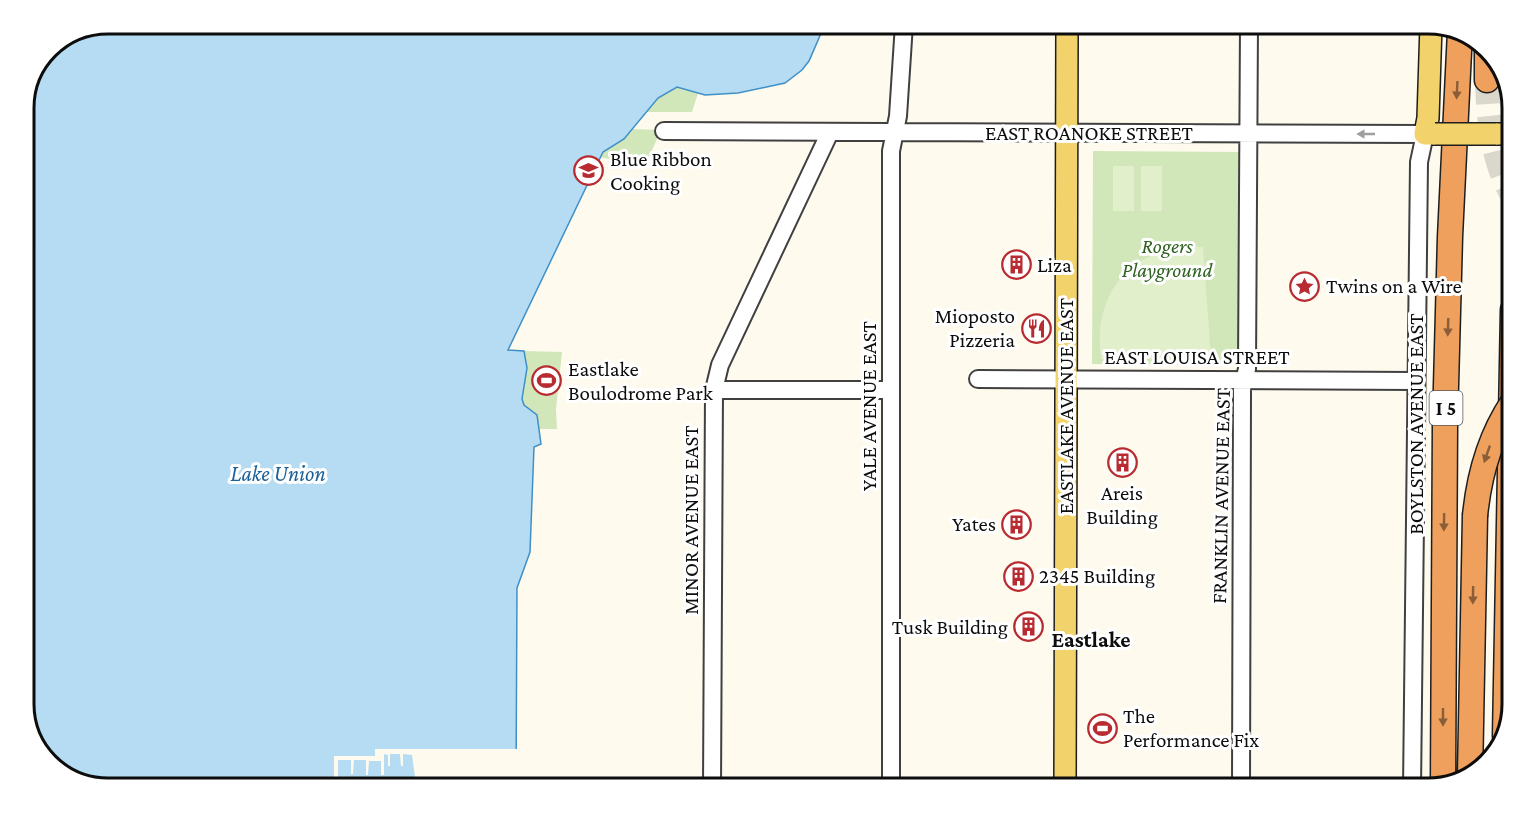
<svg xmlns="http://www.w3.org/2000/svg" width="1537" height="813" viewBox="0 0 1537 813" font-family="'Crimson Pro',serif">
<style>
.green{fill:#d1e7b9}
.pitch{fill:#e2efcb}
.water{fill:#b5dcf3;stroke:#3f90c7;stroke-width:1.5}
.pier{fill:#fefbee}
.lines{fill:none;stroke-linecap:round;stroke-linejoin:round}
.highway-tunnel{stroke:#dad7cc;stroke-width:24;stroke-dasharray:24 12;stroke-linecap:butt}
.minor-casing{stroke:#404040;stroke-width:20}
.major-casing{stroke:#1e1e1e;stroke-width:24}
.highway-casing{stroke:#1e1e1e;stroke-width:27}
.minor{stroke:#fff;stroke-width:16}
.major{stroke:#f2d26a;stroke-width:21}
.highway{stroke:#eea05c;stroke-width:24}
.major-bridge-casing{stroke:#1e1e1e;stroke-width:24;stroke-linecap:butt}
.highway-bridge-casing{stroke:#1e1e1e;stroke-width:27;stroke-linecap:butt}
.major-bridge{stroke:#f2d26a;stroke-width:21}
.highway-bridge{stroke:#eea05c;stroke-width:24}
.oneway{fill:#895e38}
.oneway2{fill:#9e9e9e}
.labels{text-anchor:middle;stroke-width:6;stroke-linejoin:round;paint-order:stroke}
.shield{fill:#fff;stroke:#565656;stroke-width:1.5}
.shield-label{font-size:20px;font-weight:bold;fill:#0d0d0d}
.street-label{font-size:21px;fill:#0d0d0d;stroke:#fff}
.poi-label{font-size:21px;fill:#0d0d0d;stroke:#fff;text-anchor:start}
.park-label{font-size:21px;font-style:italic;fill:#2e6220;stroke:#fff}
.water-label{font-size:22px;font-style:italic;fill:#1c629a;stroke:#fff}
.neighbourhood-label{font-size:22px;font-weight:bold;fill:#0d0d0d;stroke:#fff}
.rim{fill:none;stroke:#0d0d0d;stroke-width:3}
</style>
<rect width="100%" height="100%" fill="#fefbee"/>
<path class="green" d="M 677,87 L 698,93 L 692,112 L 646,112 L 658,98 Z
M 632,129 L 661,130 L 645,166 L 599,157 C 606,146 622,142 632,129 Z
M 1093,151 L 1243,152 L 1242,365 L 1092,364 Z
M 524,351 L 562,352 L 556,409 L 557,429 L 539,429 L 537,415 L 524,405 L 522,399 L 527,368 Z"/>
<path class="pitch" d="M 1113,166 L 1134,166 L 1134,211 L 1113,211 Z
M 1141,166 L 1162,166 L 1162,211 L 1141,211 Z
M 1185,246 L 1203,247 L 1211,359 L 1101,359 C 1093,298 1124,255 1185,246 Z"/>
<path class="water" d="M 109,24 L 825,24 L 809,61 L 802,70 L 785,83 L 738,93 L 705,95 L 677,87 L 658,98 L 624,139 L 603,152 L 508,350 L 524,351 L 527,368 L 522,399 L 524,405 L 537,415 L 541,444 L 534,447 L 530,552 L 517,588 L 516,789 L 109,789 L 71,780 L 38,751 L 24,710 L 24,104 L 49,49 Z"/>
<path class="pier" d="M 375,749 L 519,749 L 518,789 L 389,789 L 388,779 L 415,777 L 412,755 L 403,754 L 403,766 L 401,766 L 400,754 L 390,754 L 390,766 L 388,766 L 388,755 L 384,754 L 384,775 L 381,775 L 381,761 L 369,761 L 368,775 L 366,775 L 366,760 L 354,760 L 353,774 L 351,774 L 351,760 L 338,760 L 338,786 L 334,786 L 334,756 L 375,756 Z"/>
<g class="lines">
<path class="highway-tunnel" d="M 1487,80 C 1488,120 1492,161 1513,197"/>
<defs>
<path id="minor" d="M 664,131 L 1425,134 L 1419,162 L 1412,789
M 978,379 L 1416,381
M 714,390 L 891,390
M 712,789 L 714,390 L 720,365 L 830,132
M 891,789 L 891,151 L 898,116 L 904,24
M 1241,789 L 1242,389 L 1247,369 L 1249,24"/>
<path id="major" d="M 1431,25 L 1428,118 L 1425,134 L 1435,134
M 1496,134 L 1513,134
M 1065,789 L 1067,24"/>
<path id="highway" d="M 1487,80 L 1487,52
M 1505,736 L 1513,310
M 1470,776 L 1475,516
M 1443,785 L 1445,423 L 1450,237 L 1460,31"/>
</defs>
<use href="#minor" class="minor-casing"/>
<use href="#major" class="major-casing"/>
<use href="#highway" class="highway-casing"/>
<use href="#minor" class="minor"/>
<use href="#major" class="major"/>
<use href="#highway" class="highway"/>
<defs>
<path id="major-bridge" d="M 1435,134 L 1496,134"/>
<path id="highway-bridge" d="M 1475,516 C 1479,475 1490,436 1513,402"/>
</defs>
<use href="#major-bridge" class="major-bridge-casing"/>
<use href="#highway-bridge" class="highway-bridge-casing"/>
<use href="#major-bridge" class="major-bridge"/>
<use href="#highway-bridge" class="highway-bridge"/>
</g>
<defs><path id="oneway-solid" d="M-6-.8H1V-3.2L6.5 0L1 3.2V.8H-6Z" transform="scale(1.5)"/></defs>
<g class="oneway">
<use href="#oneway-solid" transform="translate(1457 90) rotate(93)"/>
<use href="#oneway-solid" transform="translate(1448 327) rotate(92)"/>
<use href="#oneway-solid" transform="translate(1487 454) rotate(109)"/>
<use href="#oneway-solid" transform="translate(1444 522) rotate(91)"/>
<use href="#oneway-solid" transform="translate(1473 595) rotate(91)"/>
<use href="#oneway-solid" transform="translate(1443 717) rotate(90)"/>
</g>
<use class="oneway2" href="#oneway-solid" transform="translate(1366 134) rotate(180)"/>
<defs>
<symbol id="school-ring" viewBox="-11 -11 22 22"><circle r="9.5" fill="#fff" stroke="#b72b31" stroke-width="1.5"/><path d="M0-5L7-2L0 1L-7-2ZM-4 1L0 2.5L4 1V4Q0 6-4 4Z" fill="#b72b31"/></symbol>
<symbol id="building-ring" viewBox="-11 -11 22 22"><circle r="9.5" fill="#fff" stroke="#b72b31" stroke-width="1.5"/><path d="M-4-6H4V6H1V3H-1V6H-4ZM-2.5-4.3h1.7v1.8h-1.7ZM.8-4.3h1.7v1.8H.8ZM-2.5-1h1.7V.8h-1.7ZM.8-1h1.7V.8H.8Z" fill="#b72b31"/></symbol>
<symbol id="sight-ring" viewBox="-11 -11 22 22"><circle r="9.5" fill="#fff" stroke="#b72b31" stroke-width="1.5"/><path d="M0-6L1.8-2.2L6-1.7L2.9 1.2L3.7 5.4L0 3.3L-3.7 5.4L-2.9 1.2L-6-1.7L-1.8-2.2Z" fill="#b72b31"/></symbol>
<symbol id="restaurant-ring" viewBox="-11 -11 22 22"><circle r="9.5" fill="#fff" stroke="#b72b31" stroke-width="1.5"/><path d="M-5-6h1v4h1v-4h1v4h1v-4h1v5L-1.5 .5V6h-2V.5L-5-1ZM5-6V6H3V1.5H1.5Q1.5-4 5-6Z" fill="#b72b31"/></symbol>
<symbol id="stadium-ring" viewBox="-11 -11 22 22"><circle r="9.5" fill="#fff" stroke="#b72b31" stroke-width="1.5"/><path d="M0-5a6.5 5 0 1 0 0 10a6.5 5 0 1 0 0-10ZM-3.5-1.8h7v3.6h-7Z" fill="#b72b31"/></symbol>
</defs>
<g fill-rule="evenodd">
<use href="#school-ring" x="572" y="154" width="33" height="33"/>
<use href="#building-ring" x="1000" y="248" width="33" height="33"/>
<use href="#sight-ring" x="1288" y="270" width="33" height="33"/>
<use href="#restaurant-ring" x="1020" y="312" width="33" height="33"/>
<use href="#stadium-ring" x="530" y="364" width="33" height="33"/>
<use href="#building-ring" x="1106" y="446" width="33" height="33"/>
<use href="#building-ring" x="1000" y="508" width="33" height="33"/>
<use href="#building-ring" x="1002" y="560" width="33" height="33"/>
<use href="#building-ring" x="1012" y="610" width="33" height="33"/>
<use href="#stadium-ring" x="1086" y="712" width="33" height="33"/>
</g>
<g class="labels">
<rect class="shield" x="1429.5" y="391" width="33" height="34" rx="4.5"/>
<g class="shield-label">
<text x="1446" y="415">I 5</text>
</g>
<g class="street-label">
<text x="1089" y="140">EAST ROANOKE STREET</text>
<text x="1197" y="364">EAST LOUISA STREET</text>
<text transform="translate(869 406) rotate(-90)" y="7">YALE AVENUE EAST</text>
<text transform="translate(1066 406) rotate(-90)" y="7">EASTLAKE AVENUE EAST</text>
<text transform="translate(1416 424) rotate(-90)" y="7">BOYLSTON AVENUE EAST</text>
<text transform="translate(1221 496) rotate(-89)" y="7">FRANKLIN AVENUE EAST</text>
<text transform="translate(691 520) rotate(-90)" y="7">MINOR AVENUE EAST</text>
</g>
<g class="poi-label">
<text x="610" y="166">Blue Ribbon<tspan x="610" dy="24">Cooking</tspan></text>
<text x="1037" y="272">Liza</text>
<text x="1326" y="293">Twins on a Wire</text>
<text x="1015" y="323" text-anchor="end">Mioposto<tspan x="1015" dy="24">Pizzeria</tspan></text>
<text x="568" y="376">Eastlake<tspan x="568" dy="24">Boulodrome Park</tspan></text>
<text x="1122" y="500" text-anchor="middle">Areis<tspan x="1122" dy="24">Building</tspan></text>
<text x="996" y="531" text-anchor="end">Yates</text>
<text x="1039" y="583">2345 Building</text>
<text x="1008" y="634" text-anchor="end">Tusk Building</text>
<text x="1123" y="723">The<tspan x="1123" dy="24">Performance Fix</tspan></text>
</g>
<g class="park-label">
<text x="1167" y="253">Rogers<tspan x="1167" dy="24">Playground</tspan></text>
</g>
<g class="water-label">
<text x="278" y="481">Lake Union</text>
</g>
<g class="neighbourhood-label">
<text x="1091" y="647">Eastlake</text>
</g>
</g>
<path d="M0 0H1537V813H0ZM108 34H1428A74 74 0 0 1 1502 108V704A74 74 0 0 1 1428 778H108A74 74 0 0 1 34 704V108A74 74 0 0 1 108 34Z" fill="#fff" fill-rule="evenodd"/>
<path class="rim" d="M108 34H1428A74 74 0 0 1 1502 108V704A74 74 0 0 1 1428 778H108A74 74 0 0 1 34 704V108A74 74 0 0 1 108 34Z"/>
</svg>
